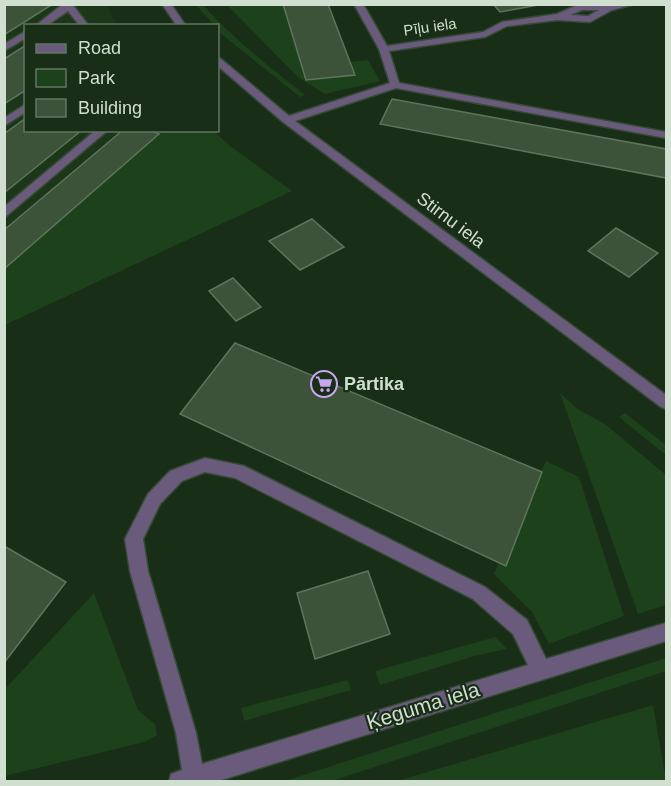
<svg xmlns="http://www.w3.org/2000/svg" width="671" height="786" viewBox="0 0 671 786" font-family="Arial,sans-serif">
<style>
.built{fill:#1b3619}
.green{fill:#1d411b}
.building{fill:#3c533a;stroke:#5d755b;stroke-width:1.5}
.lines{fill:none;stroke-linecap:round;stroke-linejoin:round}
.minor-casing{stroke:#364a35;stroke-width:3}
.minor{fill:#6a5b7d;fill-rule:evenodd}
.labels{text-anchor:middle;stroke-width:4.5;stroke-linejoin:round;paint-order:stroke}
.far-street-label{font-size:15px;fill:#d1dfd0;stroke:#182e17}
.street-label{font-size:18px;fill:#d1dfd0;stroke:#182e17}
.poi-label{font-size:18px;font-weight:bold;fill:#d1dfd0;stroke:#182e17;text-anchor:start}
.near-street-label{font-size:21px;fill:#d1dfd0;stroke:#182e17}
</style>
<rect width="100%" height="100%" fill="#182e17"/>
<path class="built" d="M 5,5 L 107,5 L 116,25 L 26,26 L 26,130 L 161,131 L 5,269 Z"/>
<path class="green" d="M 196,5 L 203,5 C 234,39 269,67 305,95 L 300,97 L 220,33 L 218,26 L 214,25 Z
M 227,5 L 283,5 L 306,80 L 355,75 L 350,62 L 368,60 L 380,81 L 325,94 L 299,78 Z
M 161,131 L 214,131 L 230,146 L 292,191 L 5,325 L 5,269 Z
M 560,393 L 579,410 L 605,424 L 666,475 L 666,605 L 638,614 Z
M 625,413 L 666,445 L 666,455 L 619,417 Z
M 546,461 L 579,477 L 624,616 L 549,644 L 532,612 L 494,574 Z
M 94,593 L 138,710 L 155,724 L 157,735 L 144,742 L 5,776 L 5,689 Z
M 495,637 L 507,649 L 478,655 L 380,685 L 375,671 Z
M 666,658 L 666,671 L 332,781 L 285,781 Z
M 348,680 L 351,690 L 244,721 L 241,708 Z
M 653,705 L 666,781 L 397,781 Z"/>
<path class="building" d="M 4,4 L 53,4 L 4,35 Z
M 283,4 L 328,4 L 355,75 L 306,80 Z
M 493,4 L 544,4 L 500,12 Z
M 26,45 L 26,90 L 4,104 L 4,59 Z
M 392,99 L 666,149 L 666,178 L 380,124 Z
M 26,118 L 26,130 L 82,130 L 4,193 L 4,134 Z
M 123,130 L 149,130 L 159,134 L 4,269 L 4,230 Z
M 312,219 L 344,247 L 300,270 L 269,241 Z
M 616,228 L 658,253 L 629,277 L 588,251 Z
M 233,278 L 261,307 L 236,321 L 209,291 Z
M 235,343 L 542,472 L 506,566 L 180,414 Z
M 4,546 L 66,582 L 4,663 Z
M 368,571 L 390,634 L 315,659 L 297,593 Z"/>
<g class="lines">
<defs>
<path id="minor" d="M 63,4 L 72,4 L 89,26 L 80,26 L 68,11 L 46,26 L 35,26 Z
M 162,4 L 171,4 L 186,26 L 177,26 Z
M 354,4 L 363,4 L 387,46 L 483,32 L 502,22 L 557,14 L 580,4 L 635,4 L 612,10 L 590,22 L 557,20 L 507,26 L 485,37 L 389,51 L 399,83 L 666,132 L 666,138 L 396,88 L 295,121 L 666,395 L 666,409 L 661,407 L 283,122 L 218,66 L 218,58 L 221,59 L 289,116 L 390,83 L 379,49 ZM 582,10 L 599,10 L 588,16 L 570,15 Z
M 26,31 L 26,38 L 4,51 L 4,44 Z
M 26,104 L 26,112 L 4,126 L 4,118 Z
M 96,130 L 108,130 L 4,218 L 4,207 Z
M 205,458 L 244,466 L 485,587 L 527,620 L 546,659 L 666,623 L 666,641 L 215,782 L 169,782 L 171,774 L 182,770 L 176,733 L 130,571 L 125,539 L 148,494 L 170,471 ZM 205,472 L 235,478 L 473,599 L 513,634 L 528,665 L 202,764 L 196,733 L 148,571 L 143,539 L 160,504 L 182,481 Z"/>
</defs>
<use href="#minor" class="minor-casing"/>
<use href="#minor" class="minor"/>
</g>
<defs>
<symbol id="supermarket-ring" viewBox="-11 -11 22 22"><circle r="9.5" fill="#182e17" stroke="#c8a6ef" stroke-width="1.5"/><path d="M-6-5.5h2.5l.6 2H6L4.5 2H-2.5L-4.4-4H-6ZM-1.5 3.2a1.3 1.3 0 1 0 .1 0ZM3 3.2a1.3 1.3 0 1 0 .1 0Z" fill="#c8a6ef"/></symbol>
</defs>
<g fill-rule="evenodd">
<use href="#supermarket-ring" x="309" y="369" width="30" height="30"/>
</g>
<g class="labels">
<g class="far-street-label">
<text transform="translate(430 27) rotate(-8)" y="5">Pīļu iela</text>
</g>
<g class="street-label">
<text transform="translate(451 220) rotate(37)" y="6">Stirnu iela</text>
</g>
<g class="poi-label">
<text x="344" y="390">Pārtika</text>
</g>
<g class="near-street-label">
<text transform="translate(423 706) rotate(-17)" y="7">Ķeguma iela</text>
</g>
</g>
<rect width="671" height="786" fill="none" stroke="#d1dfd0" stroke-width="12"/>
<rect x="24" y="24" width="195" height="108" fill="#182e17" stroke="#627561" stroke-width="1.5"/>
<rect x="36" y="44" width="30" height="9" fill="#6a5b7d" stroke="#627561" stroke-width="1.5"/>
<text x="78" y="54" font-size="18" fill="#d1dfd0">Road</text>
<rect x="36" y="69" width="30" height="18" fill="#1d411b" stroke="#627561" stroke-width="1.5"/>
<text x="78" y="84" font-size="18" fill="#d1dfd0">Park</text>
<rect x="36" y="99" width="30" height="18" fill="#3c533a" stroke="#627561" stroke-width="1.5"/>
<text x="78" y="114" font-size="18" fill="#d1dfd0">Building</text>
</svg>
